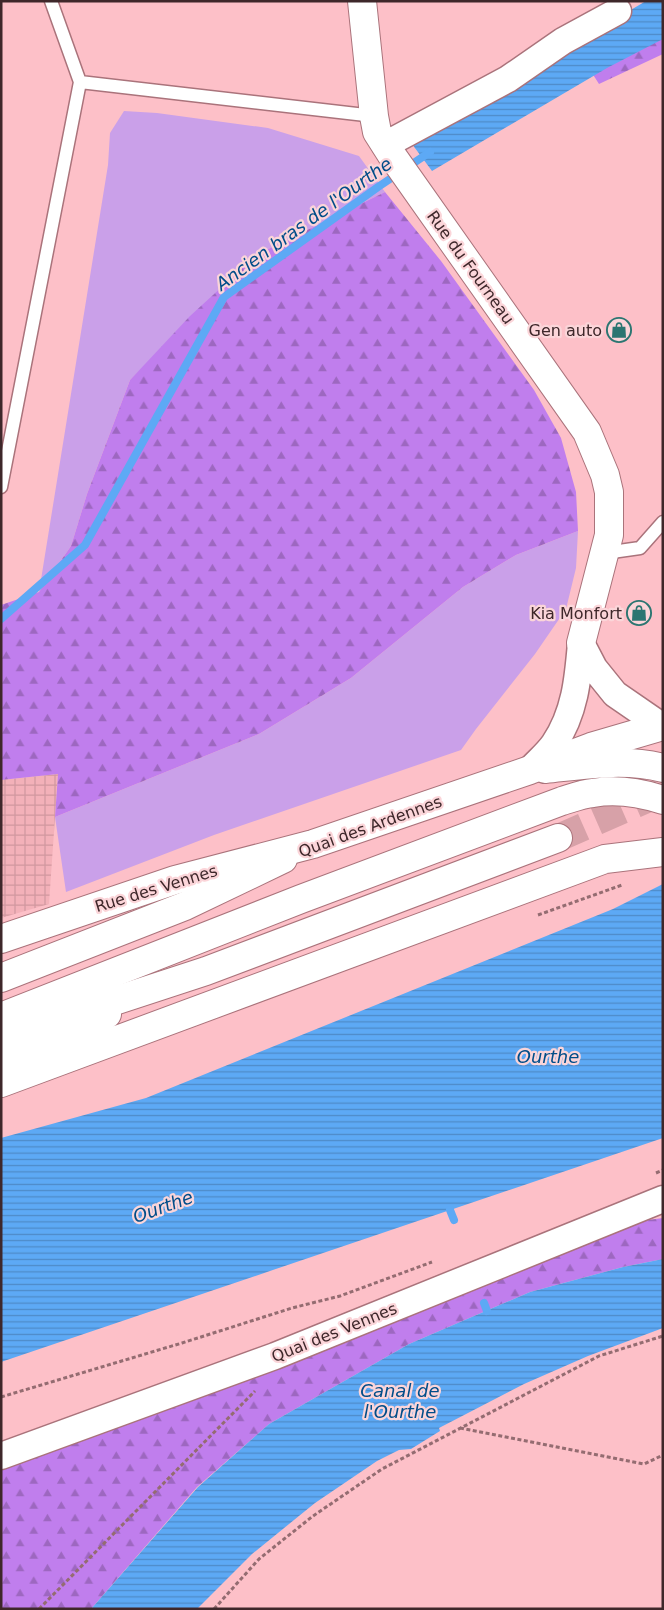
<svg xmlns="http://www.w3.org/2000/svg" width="664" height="1610" viewBox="0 0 664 1610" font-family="'DejaVu Sans',sans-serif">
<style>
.industrial{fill:url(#industrial-grid)}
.grass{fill:#caa0e9}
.forest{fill:url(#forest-firs)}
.water{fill:url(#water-rules)}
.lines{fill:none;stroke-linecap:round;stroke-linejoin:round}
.stream{stroke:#5da9f5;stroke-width:8}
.primary-tunnel{stroke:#d7a1a8;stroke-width:28;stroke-dasharray:28 14;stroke-linecap:butt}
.service-casing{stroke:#aa737b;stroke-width:15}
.minor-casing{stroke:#aa737b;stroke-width:29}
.tertiary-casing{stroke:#aa737b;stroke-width:30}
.secondary-casing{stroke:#aa737b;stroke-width:30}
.primary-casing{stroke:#aa737b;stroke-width:30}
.path{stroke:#946c71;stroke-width:3;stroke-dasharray:4 2.5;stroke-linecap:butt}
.service{stroke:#fff;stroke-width:12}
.minor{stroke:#fff;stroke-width:26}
.tertiary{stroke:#fff;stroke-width:28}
.secondary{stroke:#fff;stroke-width:28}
.primary{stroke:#fff;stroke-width:28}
.labels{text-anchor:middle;stroke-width:4.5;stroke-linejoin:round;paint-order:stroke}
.street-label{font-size:16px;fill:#3e272a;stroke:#fbd5d9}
.poi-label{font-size:16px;fill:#3e272a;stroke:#fbd5d9;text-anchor:end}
.water-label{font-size:18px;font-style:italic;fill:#004d89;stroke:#fbd5d9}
</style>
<defs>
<pattern id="industrial-grid" width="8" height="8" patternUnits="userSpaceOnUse" patternTransform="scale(1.25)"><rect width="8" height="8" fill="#f3b1b9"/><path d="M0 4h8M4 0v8" fill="none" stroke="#d1989f"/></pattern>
<pattern id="forest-firs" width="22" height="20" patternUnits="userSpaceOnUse" patternTransform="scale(1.25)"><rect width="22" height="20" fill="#c07eed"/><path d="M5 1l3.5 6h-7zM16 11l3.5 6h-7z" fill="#9d67c0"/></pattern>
<pattern id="water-rules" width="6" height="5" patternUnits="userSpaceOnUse" patternTransform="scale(1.25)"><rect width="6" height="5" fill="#5da9f5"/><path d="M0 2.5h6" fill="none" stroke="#4e8ac7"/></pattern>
</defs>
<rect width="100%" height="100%" fill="#fdc0c8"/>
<path class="industrial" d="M 58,774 L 49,904 L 1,918 L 1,780 Z"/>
<path class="grass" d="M 124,111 L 157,113 L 268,128 L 359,156 L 385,192 L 258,254 L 130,380 L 87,494 L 71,546 L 39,592 L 108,165 L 110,133 Z
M 578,531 L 576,568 L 566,609 L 535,654 L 476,729 L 461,750 L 214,835 L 66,892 L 55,817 L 259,734 L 351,678 L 463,587 L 516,555 Z"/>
<path class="forest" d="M 663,1 L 663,54 L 599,84 L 578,51 Z
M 385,192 L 441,261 L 534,390 L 561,438 L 576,492 L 578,531 L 516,555 L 463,587 L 351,678 L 259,734 L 55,817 L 58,774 L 1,780 L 1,605 L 39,592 L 71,546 L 87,494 L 130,380 L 190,316 L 258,254 Z
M 663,1218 L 663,1259 L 623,1267 L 530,1292 L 409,1344 L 269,1424 L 197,1487 L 91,1609 L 1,1609 L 1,1460 L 632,1222 Z"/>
<path class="water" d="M 646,1 L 663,1 L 663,39 L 607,68 L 432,171 L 409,140 Z
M 663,884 L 663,1138 L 1,1362 L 1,1138 L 146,1098 L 613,909 Z
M 663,1259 L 663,1328 L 588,1356 L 524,1384 L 439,1428 L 440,1431 L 411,1449 L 399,1450 L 377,1461 L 315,1503 L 252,1554 L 197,1609 L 91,1609 L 198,1487 L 269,1424 L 409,1344 L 530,1292 L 623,1267 Z"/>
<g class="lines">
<path class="stream" d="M 1,619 L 85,545 L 224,297 L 378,187 L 430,152
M 450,1210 L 454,1220
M 484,1303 L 487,1311"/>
<path class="primary-tunnel" d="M 558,838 L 663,792"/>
<defs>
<path id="service" d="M 51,1 L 80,82
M 1,487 L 80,82 L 374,116
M 605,553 L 640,548 L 663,522"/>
<path id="minor" d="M 385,145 L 508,79 L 563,41 L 618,11
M 581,643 L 594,668 L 615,694 L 663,727
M 530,770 C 537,762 547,754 554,744 C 575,713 578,679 581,643
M 1,1456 L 275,1356 L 663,1199"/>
<path id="tertiary" d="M 362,1 L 374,116 L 377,132 L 391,154 L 587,432 L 605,475 L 609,492 L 609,535 L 581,643"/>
<path id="secondary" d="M 545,769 C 584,765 624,758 663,768
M 1,978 L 185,906 L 283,859
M 1,1017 L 301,899 L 562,801 C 572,798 582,794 593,793 C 616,789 641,793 663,800
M 1,1061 L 107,1014
M 1,1083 L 605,859 L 663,852"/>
<path id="primary" d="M 1,939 L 175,880 L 313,844 L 530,770 L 591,747 L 663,726
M 1,1038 L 206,971 L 558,838"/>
</defs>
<use href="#service" class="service-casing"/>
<use href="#minor" class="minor-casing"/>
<use href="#tertiary" class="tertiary-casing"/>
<use href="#secondary" class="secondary-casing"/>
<use href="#primary" class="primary-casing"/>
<path class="path" d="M 538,915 L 622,885
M 656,1173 L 663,1170
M 1,1397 L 182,1343 L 292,1308 L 340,1296 L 432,1262
M 460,1428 L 644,1464 L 663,1455
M 39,1609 L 255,1391
M 214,1609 L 259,1559 L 313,1516 L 382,1469 L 599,1356 L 663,1336"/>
<use href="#service" class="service"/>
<use href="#minor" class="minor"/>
<use href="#tertiary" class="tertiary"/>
<use href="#secondary" class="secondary"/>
<use href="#primary" class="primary"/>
</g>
<defs>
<symbol id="shop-ring" viewBox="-11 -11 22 22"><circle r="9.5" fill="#fbd5d9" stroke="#2b7571" stroke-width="1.5"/><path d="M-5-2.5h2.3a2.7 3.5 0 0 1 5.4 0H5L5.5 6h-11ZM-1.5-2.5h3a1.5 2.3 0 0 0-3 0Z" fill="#2b7571"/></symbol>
</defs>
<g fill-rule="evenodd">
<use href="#shop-ring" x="605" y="316" width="28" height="28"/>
<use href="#shop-ring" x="625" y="599" width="28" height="28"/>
</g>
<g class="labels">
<g class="street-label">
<text transform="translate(471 267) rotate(54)" y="6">Rue du Fourneau</text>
<text transform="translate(370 826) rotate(-20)" y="6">Quai des Ardennes</text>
<text transform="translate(156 888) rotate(-17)" y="6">Rue des Vennes</text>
<text transform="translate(334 1332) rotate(-22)" y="6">Quai des Vennes</text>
</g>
<g class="poi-label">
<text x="602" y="336">Gen auto</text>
<text x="622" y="619">Kia Monfort</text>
</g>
<g class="water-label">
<text transform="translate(304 224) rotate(-36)" y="6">Ancien bras de l'Ourthe</text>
<text x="548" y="1063">Ourthe</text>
<text transform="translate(163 1207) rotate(-20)" y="6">Ourthe</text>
<text x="400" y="1397">Canal de<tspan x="400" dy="21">l'Ourthe</tspan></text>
</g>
</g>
<rect width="664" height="1610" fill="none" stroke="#3e272a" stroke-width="5"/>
</svg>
